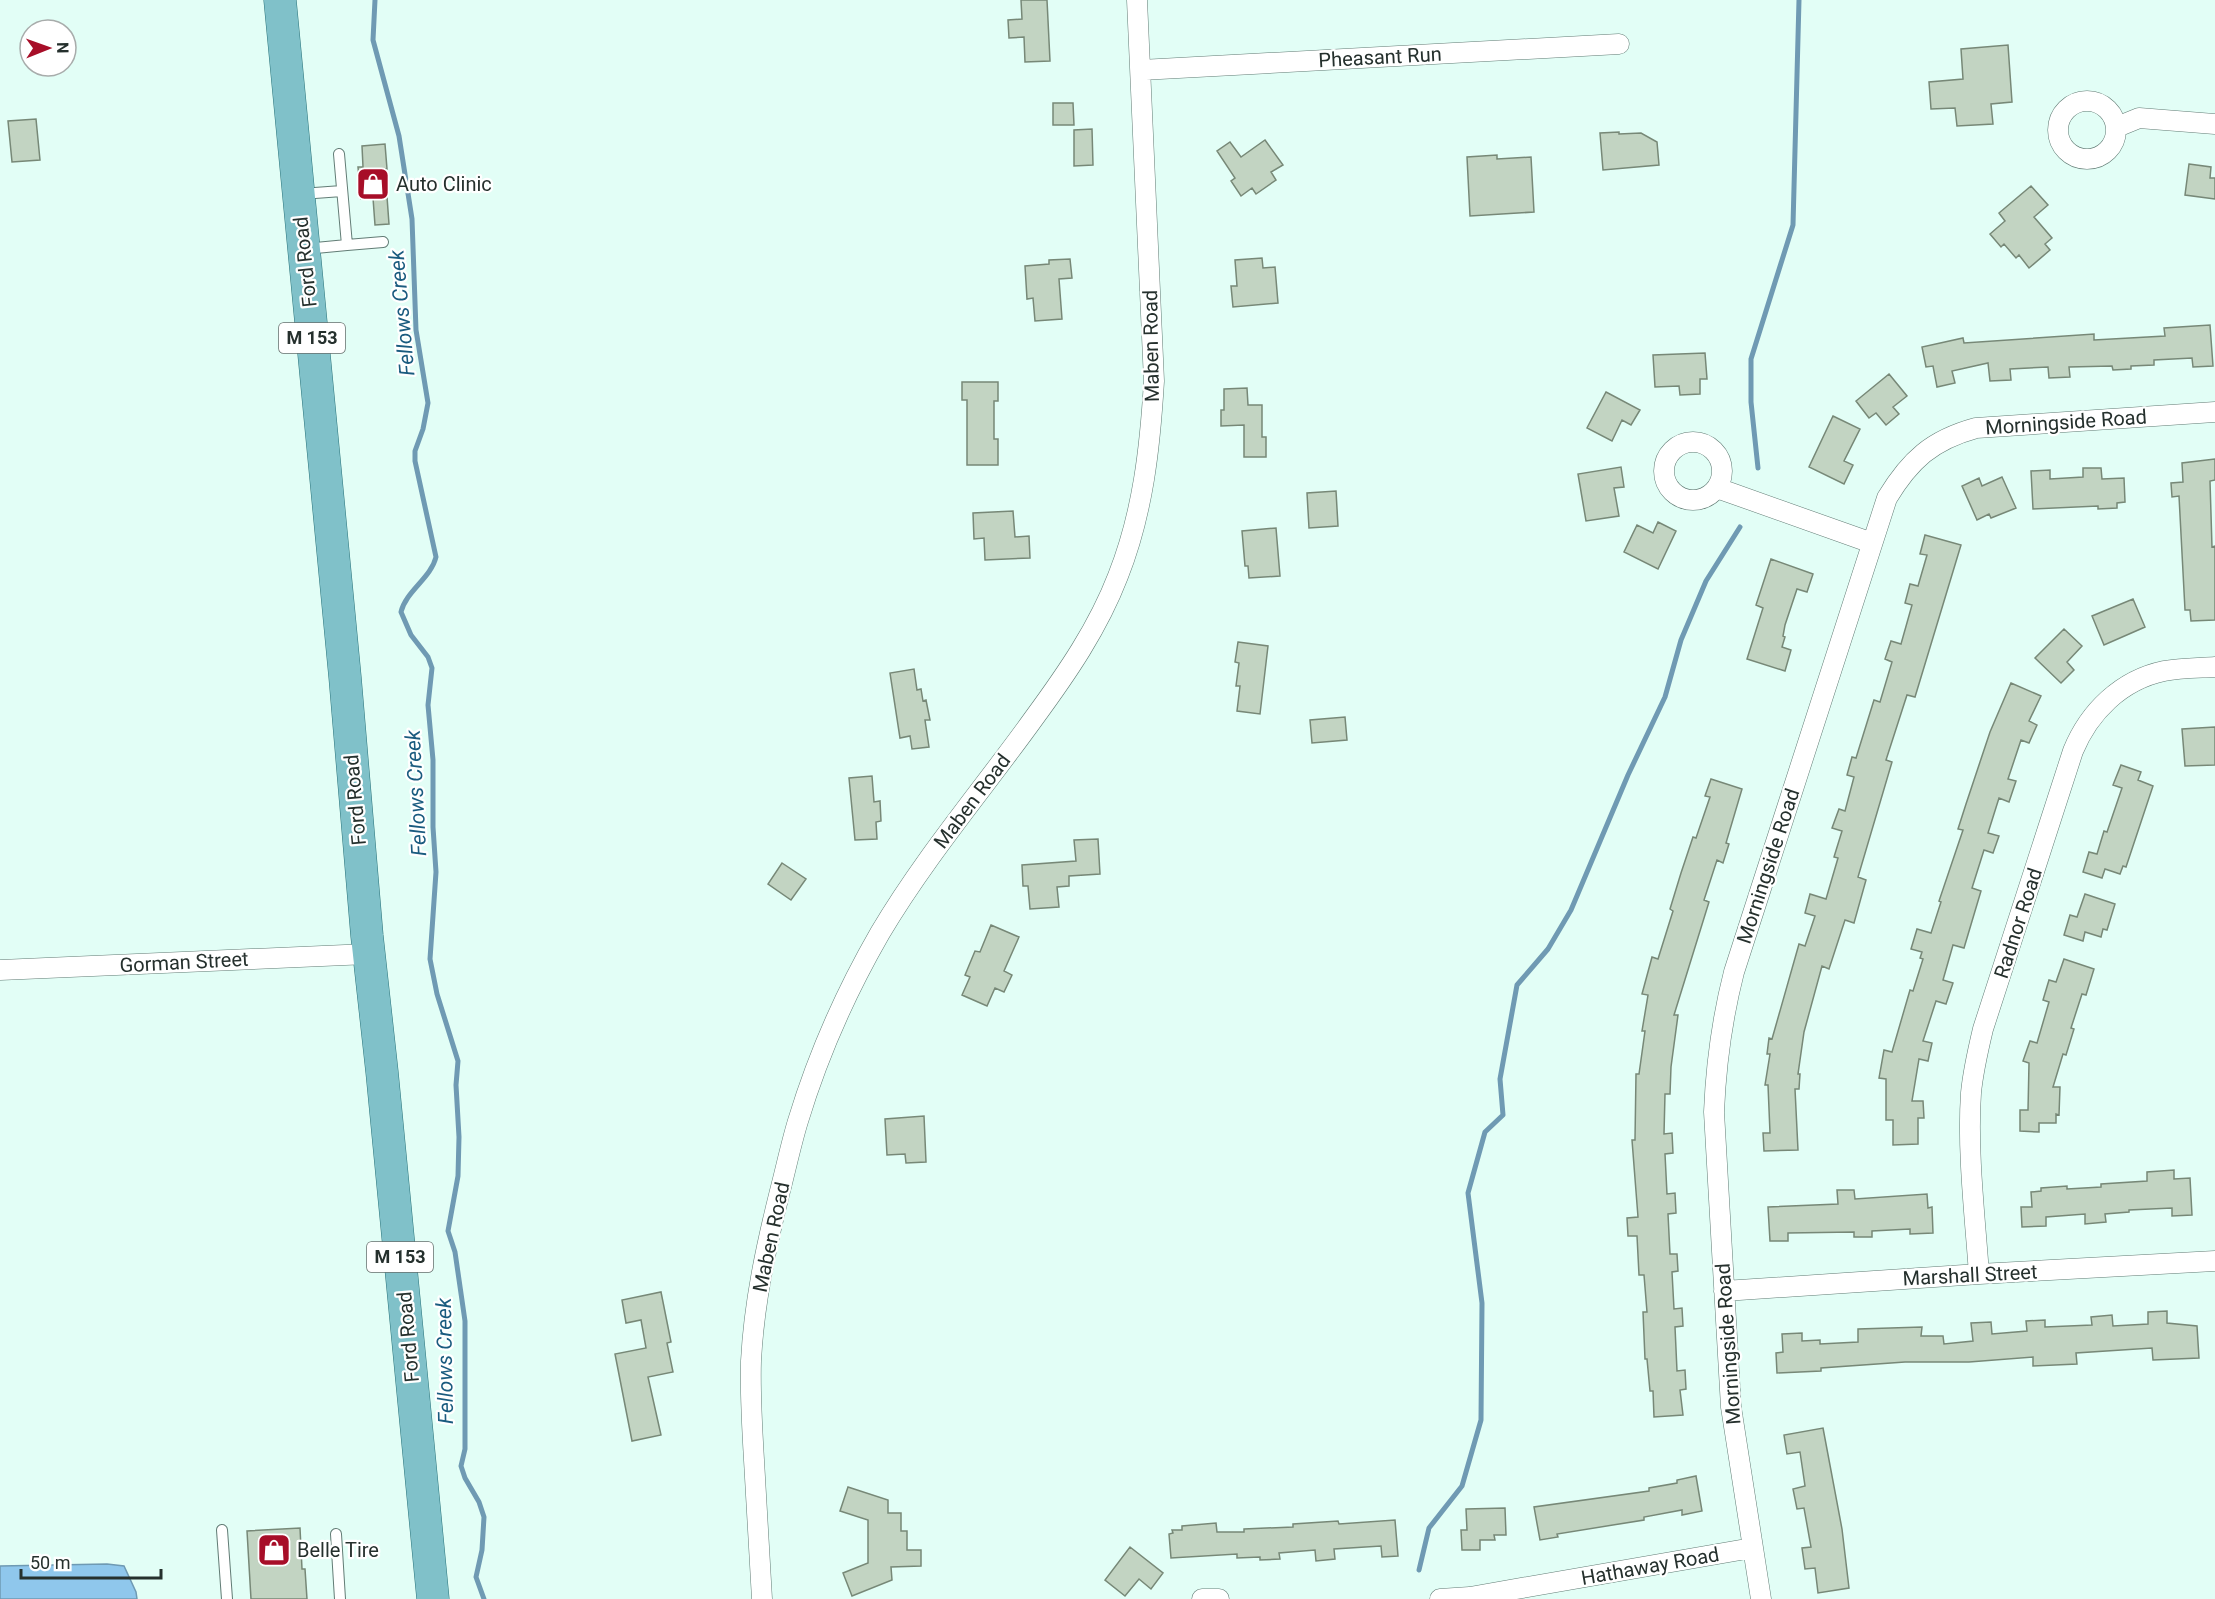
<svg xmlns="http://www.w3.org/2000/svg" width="2215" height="1599" viewBox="0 0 2215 1599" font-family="Roboto,sans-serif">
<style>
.water{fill:#8fc7ec;stroke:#6f9ab3;stroke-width:1.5}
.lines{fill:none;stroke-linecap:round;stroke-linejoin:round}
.stream{stroke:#6f9ab3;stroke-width:5}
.building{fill:#c2d4c2;stroke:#787;stroke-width:1.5}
.lane-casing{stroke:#627c75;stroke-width:12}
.street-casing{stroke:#627c75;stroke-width:21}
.primary-casing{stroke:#2a747b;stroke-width:33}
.lane{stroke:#fff;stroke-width:10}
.street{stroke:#fff;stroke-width:20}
.primary{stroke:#80c1c9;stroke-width:32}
.labels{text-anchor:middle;stroke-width:4.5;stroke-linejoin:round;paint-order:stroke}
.shield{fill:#fff;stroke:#666e6c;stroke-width:1.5}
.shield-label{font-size:18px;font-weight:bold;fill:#25302d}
.street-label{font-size:20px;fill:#25302d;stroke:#fff}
.poi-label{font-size:20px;fill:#25302d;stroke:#fff;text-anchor:start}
.water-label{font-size:21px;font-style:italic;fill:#1a5b7f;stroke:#fff}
</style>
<rect width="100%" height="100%" fill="#e2fef6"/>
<path class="water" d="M 107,1564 L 124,1566 L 136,1592 L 137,1599 L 0,1599 L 0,1566 Z"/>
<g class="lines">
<path class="stream" d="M 375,0 L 373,40 L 399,136 L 412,219 L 416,330 L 428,403 L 423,429 L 415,451 L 415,461 L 436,557 C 431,578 406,591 401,612 L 411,635 L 428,657 L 432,668 L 428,705 L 433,760 L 433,827 L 436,872 L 430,959 L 437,994 L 458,1061 L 456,1085 L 459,1137 L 458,1176 L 448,1231 L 455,1252 L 465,1321 L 465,1449 L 461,1466 L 465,1478 L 479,1502 L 484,1517 L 482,1550 L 476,1577 L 484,1599
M 1758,468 L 1751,402 L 1751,359 L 1793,225 L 1799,0
M 1419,1570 L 1429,1528 L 1462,1486 L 1481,1420 L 1482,1303 L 1468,1193 L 1485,1132 L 1503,1115 L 1500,1079 L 1517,985 L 1548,949 L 1571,910 L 1628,775 L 1665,697 L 1681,640 L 1706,581 L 1740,527"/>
</g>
<path class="building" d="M 1021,0 L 1047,0 L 1050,61 L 1025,62 L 1024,37 L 1009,38 L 1008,20 L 1022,19 Z
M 2008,45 L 2012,102 L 1991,104 L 1993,124 L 1957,126 L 1955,108 L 1931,109 L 1929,82 L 1963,79 L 1961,49 Z
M 1053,103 L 1073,103 L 1074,125 L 1053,125 Z
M 36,119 L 40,160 L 12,162 L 8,121 Z
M 1092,129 L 1093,165 L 1074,166 L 1074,130 Z
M 1619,132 L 1619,134 L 1641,133 L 1657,142 L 1659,165 L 1603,170 L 1600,133 Z
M 1265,140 L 1283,165 L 1271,172 L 1276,180 L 1256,194 L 1252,188 L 1241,196 L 1231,181 L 1235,178 L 1217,151 L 1230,142 L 1241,157 Z
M 385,144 L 387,169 L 385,169 L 389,224 L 375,225 L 373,198 L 361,199 L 358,167 L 363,167 L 362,146 Z
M 1497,155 L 1497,159 L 1531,157 L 1534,212 L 1470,216 L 1467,157 Z
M 2189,164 L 2211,167 L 2210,178 L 2215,178 L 2215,199 L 2185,195 Z
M 2031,186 L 2048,205 L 2034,217 L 2052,238 L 2045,244 L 2050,250 L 2029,268 L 2019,255 L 2016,258 L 2004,244 L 2001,247 L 1990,234 L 2005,221 L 1999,213 Z
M 1262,258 L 1263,268 L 1275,267 L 1278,303 L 1233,307 L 1231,286 L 1237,286 L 1235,260 Z
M 1070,259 L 1072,278 L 1059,279 L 1062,319 L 1035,321 L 1033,298 L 1027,299 L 1025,266 L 1049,264 L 1049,260 Z
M 2210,325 L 2213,366 L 2193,367 L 2192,358 L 2154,360 L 2154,365 L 2131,366 L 2131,369 L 2113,370 L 2112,366 L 2069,367 L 2070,377 L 2049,378 L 2048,367 L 2010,369 L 2011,380 L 1990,381 L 1988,363 L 1952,371 L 1955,383 L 1937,387 L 1933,366 L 1926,367 L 1922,347 L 1963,338 L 1964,343 L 2094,334 L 2094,340 L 2165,336 L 2164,328 Z
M 1705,353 L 1707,379 L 1700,379 L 1700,394 L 1680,395 L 1679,386 L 1655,387 L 1653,355 Z
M 1889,374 L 1907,396 L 1893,407 L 1899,414 L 1886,425 L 1876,413 L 1869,418 L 1856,401 Z
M 962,382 L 998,382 L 998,401 L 994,401 L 994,439 L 998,439 L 998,465 L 967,465 L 967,400 L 962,400 Z
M 1247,388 L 1248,405 L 1262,405 L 1262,437 L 1266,437 L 1266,457 L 1244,457 L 1244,425 L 1221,426 L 1221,410 L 1224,410 L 1224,389 Z
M 1606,392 L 1640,410 L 1631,425 L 1622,420 L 1612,441 L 1587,428 Z
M 1833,416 L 1860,429 L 1844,461 L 1853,465 L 1844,484 L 1809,467 Z
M 2215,459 L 2215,480 L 2210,481 L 2212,547 L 2215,546 L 2215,620 L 2191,621 L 2190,610 L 2185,610 L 2179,496 L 2172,497 L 2171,483 L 2183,482 L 2182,463 Z
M 1621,467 L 1624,487 L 1614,488 L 1619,516 L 1586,521 L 1578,474 Z
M 2083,468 L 2101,468 L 2102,479 L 2124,478 L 2125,502 L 2117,503 L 2117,508 L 2098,509 L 2098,506 L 2033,509 L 2031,471 L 2050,470 L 2050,479 L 2083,477 Z
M 2002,477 L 2016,508 L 1991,518 L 1989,514 L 1977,520 L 1962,486 L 1979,478 L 1982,486 Z
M 1336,491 L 1338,526 L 1309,528 L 1307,493 Z
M 1013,511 L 1015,537 L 1029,536 L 1030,558 L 985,560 L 984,538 L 974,539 L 973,513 Z
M 1658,522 L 1676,531 L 1658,569 L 1624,552 L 1637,525 L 1653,533 Z
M 1276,528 L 1280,576 L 1249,578 L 1248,566 L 1245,566 L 1242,531 Z
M 1925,535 L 1961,545 L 1915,697 L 1907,695 L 1886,760 L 1892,762 L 1858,877 L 1866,880 L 1854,923 L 1845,920 L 1829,969 L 1822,966 L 1804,1032 L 1798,1074 L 1800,1074 L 1799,1089 L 1795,1089 L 1798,1150 L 1764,1151 L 1763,1133 L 1770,1133 L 1768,1085 L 1765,1085 L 1770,1054 L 1767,1054 L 1769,1038 L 1772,1039 L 1799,944 L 1805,946 L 1815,916 L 1805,913 L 1810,894 L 1826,899 L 1838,858 L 1834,857 L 1842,831 L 1832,828 L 1839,809 L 1845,811 L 1854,777 L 1847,775 L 1852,757 L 1856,758 L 1874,700 L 1880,702 L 1892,662 L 1885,659 L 1891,641 L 1901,644 L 1912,605 L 1905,603 L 1910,584 L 1918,586 L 1927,555 L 1920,554 Z
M 1771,559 L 1813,574 L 1807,592 L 1797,589 L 1785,625 L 1783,636 L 1785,637 L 1782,647 L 1791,650 L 1785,671 L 1747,659 L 1763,608 L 1756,605 Z
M 2133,599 L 2145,627 L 2104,645 L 2092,616 Z
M 2064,629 L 2082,646 L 2067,662 L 2074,670 L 2061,683 L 2035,658 Z
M 1238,642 L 1268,646 L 1260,714 L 1237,711 L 1240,686 L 1236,686 L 1239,663 L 1235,662 Z
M 914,669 L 917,690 L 921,689 L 923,701 L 926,700 L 930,720 L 925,720 L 929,747 L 912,749 L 910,736 L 900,738 L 890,673 Z
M 2011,683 L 2041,696 L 2029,721 L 2037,725 L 2029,743 L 2021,740 L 2008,779 L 2016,781 L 2009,802 L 1999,798 L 1988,833 L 1999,836 L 1993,853 L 1984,850 L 1972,888 L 1981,891 L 1964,948 L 1953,945 L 1943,980 L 1953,983 L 1946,1004 L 1936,1001 L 1923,1041 L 1932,1043 L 1928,1061 L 1919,1059 L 1912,1101 L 1923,1101 L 1924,1118 L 1918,1118 L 1918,1144 L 1893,1145 L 1893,1120 L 1886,1120 L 1886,1079 L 1879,1078 L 1884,1050 L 1892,1052 L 1910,990 L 1913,991 L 1923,959 L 1920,958 L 1922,952 L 1911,949 L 1917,929 L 1931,933 L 1941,902 L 1939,901 L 1963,830 L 1958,829 L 1966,804 L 1990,732 Z
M 1345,717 L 1347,740 L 1312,743 L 1310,720 Z
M 2215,727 L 2215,765 L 2185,766 L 2182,729 Z
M 2121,765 L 2141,772 L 2138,780 L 2153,786 L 2126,867 L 2123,866 L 2120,874 L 2105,869 L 2102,878 L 2083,872 L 2089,852 L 2097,854 L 2104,831 L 2107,832 L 2122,788 L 2113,785 Z
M 872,776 L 874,802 L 880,801 L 881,821 L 876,822 L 877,839 L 855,840 L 849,778 Z
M 1711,779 L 1742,789 L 1726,843 L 1729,844 L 1723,863 L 1717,860 L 1704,900 L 1709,902 L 1674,1015 L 1678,1015 L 1671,1067 L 1670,1094 L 1665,1094 L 1664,1134 L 1672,1133 L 1673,1153 L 1665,1154 L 1667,1194 L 1675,1193 L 1676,1213 L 1668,1214 L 1670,1254 L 1677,1254 L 1678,1271 L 1672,1272 L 1674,1309 L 1682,1308 L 1683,1326 L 1675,1327 L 1677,1371 L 1685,1370 L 1686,1389 L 1680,1390 L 1683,1415 L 1654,1417 L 1653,1391 L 1650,1391 L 1647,1359 L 1645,1359 L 1643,1312 L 1647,1312 L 1644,1275 L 1639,1275 L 1637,1236 L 1628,1236 L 1627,1218 L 1638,1217 L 1632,1140 L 1635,1140 L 1636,1074 L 1639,1074 L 1645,1031 L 1642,1031 L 1648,995 L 1642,994 L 1652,957 L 1658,959 L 1673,911 L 1670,909 L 1681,873 L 1693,837 L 1696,838 L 1710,797 L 1705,796 Z
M 1098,839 L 1100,874 L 1069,876 L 1069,886 L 1057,887 L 1059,907 L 1030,909 L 1028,886 L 1023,886 L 1022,865 L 1076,861 L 1074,840 Z
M 782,863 L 806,879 L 791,900 L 768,884 Z
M 2085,894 L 2115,904 L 2107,930 L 2103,929 L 2101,937 L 2085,932 L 2083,941 L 2064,935 L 2070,915 L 2077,917 Z
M 991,925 L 1019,937 L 1004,971 L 1012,975 L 1004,992 L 995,988 L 987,1006 L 962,995 L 970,977 L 965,975 L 975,951 L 980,952 Z
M 2064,959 L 2094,969 L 2086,995 L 2082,994 L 2071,1028 L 2074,1029 L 2066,1055 L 2063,1054 L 2053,1087 L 2060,1087 L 2059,1115 L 2056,1114 L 2056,1123 L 2039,1123 L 2039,1132 L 2020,1131 L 2020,1110 L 2028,1110 L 2029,1063 L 2023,1061 L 2030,1041 L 2037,1043 L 2049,1002 L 2043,1000 L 2049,980 L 2056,982 Z
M 924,1116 L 926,1162 L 906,1163 L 905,1154 L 887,1155 L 885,1119 Z
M 2174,1170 L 2174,1179 L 2190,1178 L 2192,1215 L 2172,1216 L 2172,1208 L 2129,1210 L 2129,1212 L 2105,1214 L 2106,1222 L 2085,1224 L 2085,1214 L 2046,1217 L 2046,1226 L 2022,1227 L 2021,1207 L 2032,1207 L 2031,1192 L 2041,1191 L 2041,1188 L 2067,1186 L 2067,1189 L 2101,1187 L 2101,1184 L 2147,1181 L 2147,1172 Z
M 1837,1190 L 1854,1190 L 1855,1199 L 1927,1194 L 1928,1208 L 1932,1207 L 1933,1233 L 1910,1234 L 1910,1229 L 1872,1231 L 1872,1237 L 1854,1237 L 1854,1232 L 1788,1233 L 1788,1241 L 1770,1241 L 1768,1207 L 1838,1204 Z
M 661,1292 L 671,1342 L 667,1343 L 673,1372 L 648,1377 L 661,1435 L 632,1441 L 615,1354 L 646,1348 L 641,1320 L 626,1323 L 622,1300 Z
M 2167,1311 L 2167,1323 L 2197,1326 L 2199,1358 L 2153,1360 L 2152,1348 L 2076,1353 L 2077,1364 L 2033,1366 L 2033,1357 L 1969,1362 L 1905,1362 L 1821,1368 L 1821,1371 L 1777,1373 L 1776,1353 L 1783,1352 L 1782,1334 L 1802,1333 L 1802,1341 L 1820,1340 L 1820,1344 L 1858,1342 L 1858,1329 L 1922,1327 L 1921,1336 L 1943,1336 L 1944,1344 L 1973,1341 L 1971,1323 L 1991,1322 L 1992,1334 L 2027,1331 L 2026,1321 L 2045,1320 L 2045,1327 L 2092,1325 L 2091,1317 L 2112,1315 L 2113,1326 L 2148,1324 L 2148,1312 Z
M 1823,1428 L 1842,1529 L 1849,1588 L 1818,1593 L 1815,1568 L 1805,1569 L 1802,1548 L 1811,1547 L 1804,1508 L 1797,1509 L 1793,1489 L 1805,1486 L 1800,1452 L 1787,1454 L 1784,1435 Z
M 1696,1476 L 1702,1511 L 1682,1515 L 1682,1510 L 1644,1517 L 1644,1520 L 1557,1534 L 1558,1537 L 1540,1540 L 1534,1507 L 1649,1491 L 1649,1488 L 1677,1483 L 1677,1480 Z
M 848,1487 L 888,1500 L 888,1513 L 901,1513 L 901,1531 L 907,1531 L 907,1550 L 921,1550 L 921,1566 L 891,1567 L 892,1580 L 852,1596 L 843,1573 L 868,1563 L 868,1520 L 840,1511 Z
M 1505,1508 L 1506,1535 L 1494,1535 L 1495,1540 L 1480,1540 L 1480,1550 L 1462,1550 L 1461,1530 L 1467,1530 L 1466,1509 Z
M 1395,1520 L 1398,1556 L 1382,1557 L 1381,1546 L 1334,1549 L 1335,1559 L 1316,1561 L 1315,1550 L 1279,1553 L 1280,1559 L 1260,1560 L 1260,1557 L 1237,1558 L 1237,1554 L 1171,1558 L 1169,1534 L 1173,1533 L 1172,1530 L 1182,1530 L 1182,1526 L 1216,1523 L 1217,1532 L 1244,1532 L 1244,1529 L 1293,1527 L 1293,1524 L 1338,1521 L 1339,1524 Z
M 300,1528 L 302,1569 L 305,1569 L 307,1599 L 251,1599 L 247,1531 Z
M 1130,1547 L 1163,1573 L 1151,1589 L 1139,1579 L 1125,1596 L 1105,1580 Z"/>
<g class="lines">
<defs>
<path id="lane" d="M 339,154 L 347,245 L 383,242
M 301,194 L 342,191
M 305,249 L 347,245
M 222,1530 L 227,1599
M 336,1534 L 340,1599"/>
<path id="street" d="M 1141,70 L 1619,44
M2058 130a29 29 0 1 1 58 0a29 29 0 1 1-58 0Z
M 2117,127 L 2139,118 L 2215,124
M1664 471a29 29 0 1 1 58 0a29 29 0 1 1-58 0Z
M 1717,488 L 1872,543
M 0,970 L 368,954
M 1979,1274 C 1975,1217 1967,1150 1971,1093 C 1973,1071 1978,1050 1983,1029 L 2073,751 C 2089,712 2121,680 2164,671 C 2180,668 2198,668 2215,667
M 1724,1291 L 1979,1274 L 2215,1261
M 762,1599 C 759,1553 757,1506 754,1460 C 752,1427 750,1394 751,1361 C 754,1303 766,1247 780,1191 C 786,1168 791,1144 798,1121 C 818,1055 846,992 880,933 C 925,857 983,789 1034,718 C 1067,673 1098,628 1118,576 C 1143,513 1150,448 1154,381 L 1137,0
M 1202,1599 L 1219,1599
M 1440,1599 L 1470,1597 L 1752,1548
M 1761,1599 L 1731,1407 L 1714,1112 C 1716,1063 1722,1019 1734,972 L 1887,498 C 1910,460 1932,440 1976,428 L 2215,412"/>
<path id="primary" d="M 280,0 L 345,677 L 367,936 L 382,1072 L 433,1599"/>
</defs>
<use href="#lane" class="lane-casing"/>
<use href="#street" class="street-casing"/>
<use href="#primary" class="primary-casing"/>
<use href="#lane" class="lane"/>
<use href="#street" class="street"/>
<use href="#primary" class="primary"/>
</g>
<defs>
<symbol id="shop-square" viewBox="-11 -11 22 22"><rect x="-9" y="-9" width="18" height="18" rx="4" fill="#a70e28" stroke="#fff"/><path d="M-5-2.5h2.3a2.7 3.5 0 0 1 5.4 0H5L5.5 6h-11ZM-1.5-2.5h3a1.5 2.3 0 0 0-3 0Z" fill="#fff"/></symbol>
</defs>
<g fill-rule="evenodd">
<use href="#shop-square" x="354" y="165" width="38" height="38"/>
<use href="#shop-square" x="255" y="1531" width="38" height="38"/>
</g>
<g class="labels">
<g class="shield">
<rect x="279" y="323" width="66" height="30" rx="4.5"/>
<rect x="367" y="1242" width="66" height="30" rx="4.5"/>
</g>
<g class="shield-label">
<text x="312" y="344">M 153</text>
<text x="400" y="1263">M 153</text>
</g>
<g class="street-label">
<text transform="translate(1380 57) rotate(-3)" y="7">Pheasant Run</text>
<text transform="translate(305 262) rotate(-96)" y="7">Ford Road</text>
<text transform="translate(1151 346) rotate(-91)" y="7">Maben Road</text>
<text transform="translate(2066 422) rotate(-4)" y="7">Morningside Road</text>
<text transform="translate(355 800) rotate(-95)" y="7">Ford Road</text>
<text transform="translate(972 801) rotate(-53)" y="7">Maben Road</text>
<text transform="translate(1768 866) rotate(-72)" y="7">Morningside Road</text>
<text transform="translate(2018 923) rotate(-72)" y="7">Radnor Road</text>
<text transform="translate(184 962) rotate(-3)" y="7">Gorman Street</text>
<text transform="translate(771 1237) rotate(-78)" y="7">Maben Road</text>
<text transform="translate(1970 1275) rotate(-3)" y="7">Marshall Street</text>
<text transform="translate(408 1337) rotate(-95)" y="7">Ford Road</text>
<text transform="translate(1728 1344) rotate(-94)" y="7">Morningside Road</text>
<text transform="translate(1650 1566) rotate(-10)" y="7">Hathaway Road</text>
</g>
<g class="poi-label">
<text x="396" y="191">Auto Clinic</text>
<text x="297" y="1557">Belle Tire</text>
</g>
<g class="water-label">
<text transform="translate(402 313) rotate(-95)" y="7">Fellows Creek</text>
<text transform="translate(416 793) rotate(-93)" y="7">Fellows Creek</text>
<text transform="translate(445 1361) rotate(-91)" y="7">Fellows Creek</text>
</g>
</g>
<g transform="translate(48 48) rotate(89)"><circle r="28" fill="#ffffff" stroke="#a8acab" stroke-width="1.5"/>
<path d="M0-4.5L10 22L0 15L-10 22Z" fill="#a70e28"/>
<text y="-9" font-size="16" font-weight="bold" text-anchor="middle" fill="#25302d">N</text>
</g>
<path d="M21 1569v9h140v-9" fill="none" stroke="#25302d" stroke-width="3"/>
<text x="30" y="1569" font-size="18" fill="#25302d" stroke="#ffffff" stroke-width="4.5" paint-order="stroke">50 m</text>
</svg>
